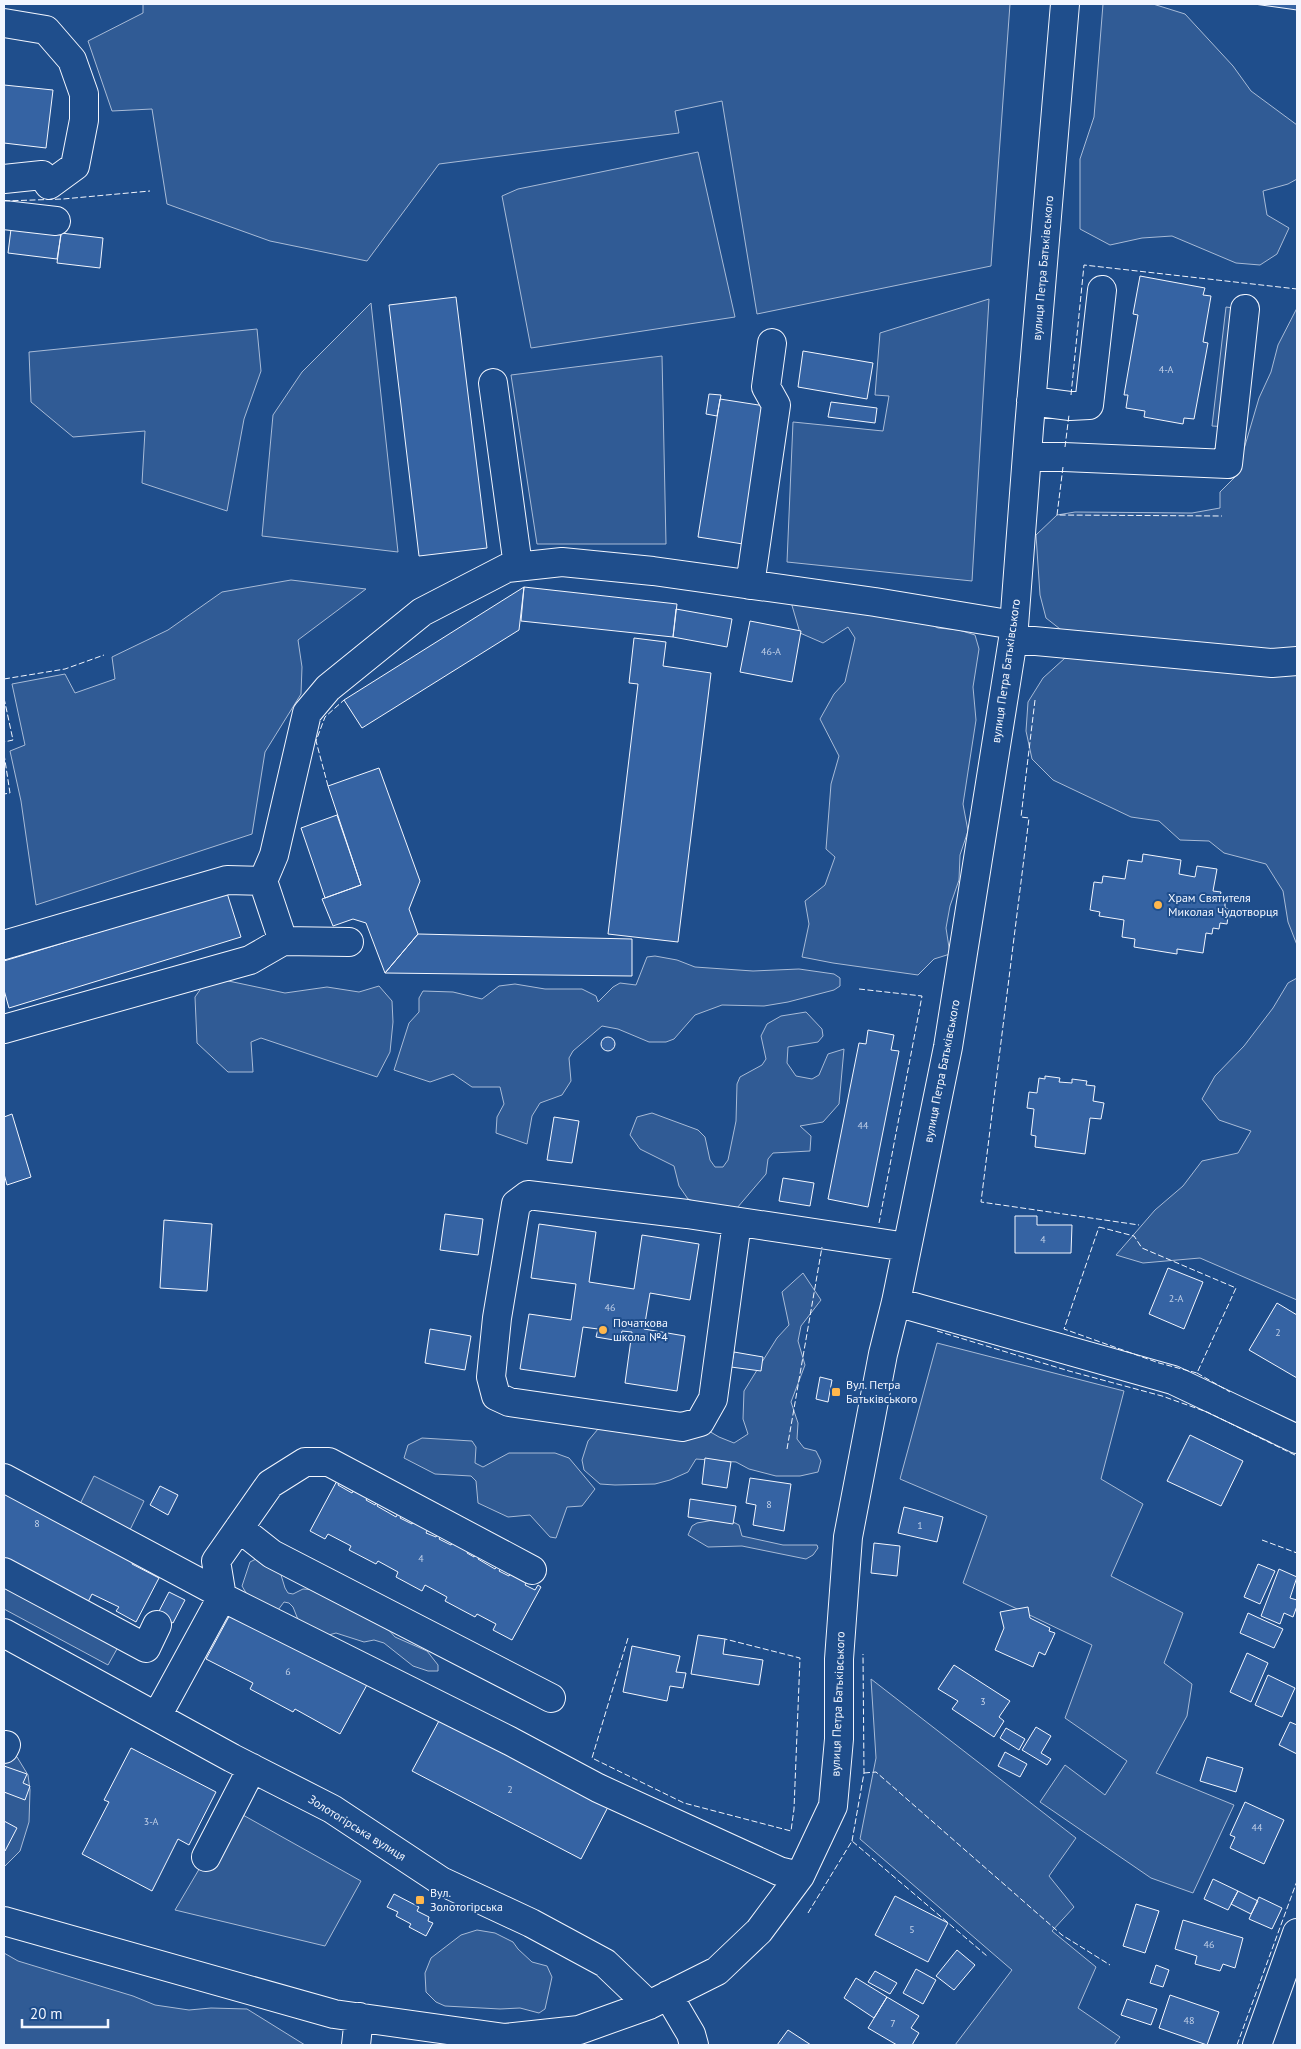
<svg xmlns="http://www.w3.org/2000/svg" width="1301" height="2049" viewBox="0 0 1301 2049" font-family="'PT Sans',sans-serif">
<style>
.built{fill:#305b95;stroke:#a8bbd7}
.building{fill:#3563a3;stroke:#f2f6ff}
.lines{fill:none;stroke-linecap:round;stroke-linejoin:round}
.minor-casing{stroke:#f2f6ff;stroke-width:30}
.minor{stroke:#1f4e8c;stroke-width:28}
.fence{stroke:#f2f6ff;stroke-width:1;stroke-dasharray:6 2.5;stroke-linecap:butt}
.poi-dot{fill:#ffb74d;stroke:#1f4e8c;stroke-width:2}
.labels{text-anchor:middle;stroke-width:4;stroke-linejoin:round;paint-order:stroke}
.number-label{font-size:10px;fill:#c3d1e8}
.street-label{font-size:12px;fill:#f2f6ff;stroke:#1f4e8c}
.poi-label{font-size:12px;fill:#f2f6ff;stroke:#1f4e8c;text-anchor:start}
</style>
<rect width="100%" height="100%" fill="#1f4e8c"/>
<path class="built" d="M 143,4 L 1010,4 L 991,266 L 757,314 L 722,101 L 675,111 L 679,133 L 439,164 L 367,261 L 270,241 L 167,204 L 152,109 L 112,111 L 88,41 L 143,13 Z
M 1103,4 L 1153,4 L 1185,14 L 1233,66 L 1251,91 L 1297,125 L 1297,179 L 1288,184 L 1263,191 L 1267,215 L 1289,228 L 1277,254 L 1260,265 L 1236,263 L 1172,236 L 1142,238 L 1110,245 L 1080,229 L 1080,159 L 1094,117 Z
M 698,152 L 735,317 L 531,348 L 502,196 L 518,189 Z
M 989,299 L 972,581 L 787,562 L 793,422 L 883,431 L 889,396 L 875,395 L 880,333 Z
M 371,303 L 398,552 L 262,536 L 273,415 L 302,372 Z
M 1226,307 L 1242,309 L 1229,427 L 1212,426 Z
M 1297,308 L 1297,652 L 1069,636 L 1046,618 L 1040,595 L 1036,535 L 1057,515 L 1075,512 L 1192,513 L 1220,508 L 1220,492 L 1236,476 L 1259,398 L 1271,372 L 1278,345 Z
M 257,329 L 261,371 L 244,419 L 227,511 L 142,483 L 145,431 L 73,437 L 31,402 L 29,352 Z
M 662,356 L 666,544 L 537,544 L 511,375 Z
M 291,580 L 366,589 L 298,640 L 302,667 L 301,694 L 265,752 L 252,834 L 36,905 L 21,801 L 10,751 L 25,745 L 12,684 L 65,674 L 75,693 L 115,679 L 112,657 L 168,630 L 222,592 Z
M 791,602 L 917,617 L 938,628 L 959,630 L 975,635 L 979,649 L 973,687 L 976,720 L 963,804 L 968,831 L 960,855 L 959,880 L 950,906 L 946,928 L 950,954 L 934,959 L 918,975 L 833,963 L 802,957 L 809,924 L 805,901 L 825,885 L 835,857 L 826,849 L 831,784 L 839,756 L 820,719 L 834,694 L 845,682 L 855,638 L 848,627 L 823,643 L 800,633 Z
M 1124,654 L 1297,670 L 1297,945 L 1288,922 L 1283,891 L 1266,864 L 1224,853 L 1209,841 L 1180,840 L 1159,821 L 1131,817 L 1053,780 L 1032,759 L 1026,731 L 1028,702 L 1043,678 L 1065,658 Z
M 655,956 L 677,960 L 695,967 L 753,971 L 799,969 L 834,974 L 840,978 L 840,986 L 834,990 L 788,1002 L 764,1006 L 722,1005 L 695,1015 L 674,1039 L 666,1042 L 649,1042 L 618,1029 L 602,1026 L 573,1051 L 569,1058 L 571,1081 L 562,1095 L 540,1103 L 532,1116 L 527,1144 L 496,1133 L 497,1117 L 504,1104 L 500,1087 L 472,1087 L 453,1074 L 430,1082 L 394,1070 L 409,1023 L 419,1012 L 419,998 L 423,991 L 453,992 L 482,999 L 499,986 L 515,984 L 545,989 L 582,989 L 596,996 L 598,1002 L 613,987 L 620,983 L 636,985 L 647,957 Z
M 1297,978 L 1297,1300 L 1200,1258 L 1143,1263 L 1116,1255 L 1155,1210 L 1183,1186 L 1202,1161 L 1238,1153 L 1251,1131 L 1219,1120 L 1202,1099 L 1215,1076 L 1244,1046 L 1273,1008 L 1288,983 Z
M 219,979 L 285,993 L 327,987 L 359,992 L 379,986 L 392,1001 L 393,1022 L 390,1052 L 377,1077 L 261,1038 L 251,1042 L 253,1072 L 228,1072 L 197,1043 L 195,997 L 202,987 Z
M 806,1012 L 822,1029 L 823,1036 L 818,1042 L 788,1047 L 787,1063 L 796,1076 L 812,1079 L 819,1075 L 828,1054 L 844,1049 L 839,1104 L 823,1122 L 800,1126 L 811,1136 L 810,1151 L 773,1153 L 768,1159 L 766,1174 L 737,1208 L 708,1207 L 688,1199 L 679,1186 L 674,1166 L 640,1149 L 630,1135 L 637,1117 L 652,1113 L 698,1130 L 705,1137 L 710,1160 L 715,1167 L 723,1167 L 728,1160 L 736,1121 L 737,1084 L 740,1077 L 762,1065 L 766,1059 L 761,1036 L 767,1024 L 781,1016 Z
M 803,1273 L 821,1300 L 801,1326 L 798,1341 L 805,1365 L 791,1402 L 798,1423 L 797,1439 L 804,1448 L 816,1451 L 821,1461 L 818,1472 L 800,1476 L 776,1476 L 749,1469 L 736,1462 L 696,1459 L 688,1472 L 670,1480 L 655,1484 L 615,1485 L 600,1484 L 584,1470 L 582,1460 L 588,1441 L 603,1423 L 685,1417 L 719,1437 L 734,1443 L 748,1434 L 743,1419 L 744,1391 L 777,1338 L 789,1325 L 782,1292 Z
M 937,1343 L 1124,1391 L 1101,1479 L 1143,1504 L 1111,1576 L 1183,1613 L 1164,1663 L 1192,1684 L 1187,1716 L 1156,1773 L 1234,1805 L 1193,1893 L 1151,1878 L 1040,1802 L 1065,1765 L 1105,1795 L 1127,1761 L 1065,1718 L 1092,1645 L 963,1583 L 987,1516 L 900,1479 Z
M 422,1438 L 472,1441 L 476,1447 L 475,1463 L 483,1467 L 509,1453 L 555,1453 L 569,1458 L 595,1489 L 582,1506 L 567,1507 L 556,1538 L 550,1537 L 530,1515 L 508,1517 L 478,1503 L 476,1481 L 471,1476 L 435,1474 L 404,1458 L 408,1445 Z
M 94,1476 L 144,1501 L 129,1532 L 79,1506 Z
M 725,1518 L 739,1525 L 742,1536 L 783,1545 L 817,1545 L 818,1548 L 813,1555 L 806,1559 L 742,1546 L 708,1547 L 688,1535 L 692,1526 L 697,1523 Z
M 260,1557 L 278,1565 L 285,1588 L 288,1593 L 293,1594 L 303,1589 L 320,1590 L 387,1628 L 395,1637 L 427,1651 L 438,1665 L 438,1671 L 428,1671 L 413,1666 L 384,1643 L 374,1640 L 364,1642 L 336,1633 L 325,1636 L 301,1627 L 293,1607 L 289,1603 L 284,1602 L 275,1614 L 252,1603 L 242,1586 L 250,1562 Z
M 4,1576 L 122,1640 L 108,1665 L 4,1609 Z
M 871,1679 L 1076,1838 L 1049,1876 L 1074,1907 L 1052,1931 L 1096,1967 L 1078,2008 L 1120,2037 L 1114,2045 L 955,2045 L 1012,1970 L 860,1839 L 876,1758 Z
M 4,1749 L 17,1757 L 28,1775 L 30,1790 L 29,1822 L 20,1851 L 4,1867 Z
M 234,1810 L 361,1881 L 325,1946 L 175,1910 Z
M 477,1930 L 495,1933 L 513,1942 L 518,1949 L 532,1962 L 547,1966 L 552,1977 L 545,2009 L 539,2013 L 520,2008 L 500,2009 L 445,2006 L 436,2002 L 426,1992 L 425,1973 L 431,1958 L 461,1935 Z
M 4,1953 L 18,1961 L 133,1996 L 155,2005 L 189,2010 L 211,2008 L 247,2009 L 305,2045 L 4,2045 Z"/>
<path class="building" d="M 1254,4 L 1297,4 L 1297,10 Z
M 4,85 L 53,90 L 46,148 L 4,143 Z
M 11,229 L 61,235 L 57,259 L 8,253 Z
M 61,233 L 103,238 L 100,268 L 57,263 Z
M 1140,276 L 1205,288 L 1203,295 L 1211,296 L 1203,342 L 1208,343 L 1194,419 L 1184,418 L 1183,424 L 1144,417 L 1145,411 L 1126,408 L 1128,395 L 1124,395 L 1138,315 L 1133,314 Z
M 456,297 L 487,548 L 419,556 L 389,305 Z
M 803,351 L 873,363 L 867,399 L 798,387 Z
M 709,394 L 721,395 L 717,416 L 706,414 Z
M 720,399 L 765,406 L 743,544 L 698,537 Z
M 831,402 L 877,408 L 875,423 L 828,417 Z
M 524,587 L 519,630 L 362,728 L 344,700 Z
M 524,587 L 677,604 L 673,637 L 521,621 Z
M 676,609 L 732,619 L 727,647 L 673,637 Z
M 750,621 L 801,631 L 792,682 L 740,672 Z
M 634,638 L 666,642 L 663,666 L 711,673 L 678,942 L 608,934 L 638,684 L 629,683 Z
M 379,768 L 420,881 L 409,909 L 418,934 L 385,973 L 366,923 L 353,919 L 333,926 L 322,899 L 361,885 L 328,786 Z
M 337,815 L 361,885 L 325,898 L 301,828 Z
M 1143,854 L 1181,860 L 1179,874 L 1195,877 L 1197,866 L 1217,869 L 1213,891 L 1221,892 L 1219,901 L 1225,902 L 1225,908 L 1229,909 L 1227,924 L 1220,923 L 1219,929 L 1213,928 L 1212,934 L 1206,933 L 1203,953 L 1177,949 L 1177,954 L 1134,947 L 1135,939 L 1122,937 L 1124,920 L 1099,916 L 1100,912 L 1090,910 L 1094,882 L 1102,883 L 1103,876 L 1125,879 L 1128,860 L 1142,862 Z
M 227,893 L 241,937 L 9,1008 L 4,990 L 4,961 Z
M 418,934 L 632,939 L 632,976 L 385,973 Z
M 868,1030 L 894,1035 L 891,1050 L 899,1051 L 868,1207 L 828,1199 L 859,1043 L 866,1044 Z
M601 1044a7 7 0 1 1 14 0a7 7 0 1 1-14 0Z
M 1045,1076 L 1060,1078 L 1059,1082 L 1072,1083 L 1072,1079 L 1087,1081 L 1086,1085 L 1095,1086 L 1093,1101 L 1104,1103 L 1101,1119 L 1090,1118 L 1085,1154 L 1035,1147 L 1036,1136 L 1031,1135 L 1034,1109 L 1027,1108 L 1029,1092 L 1037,1093 L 1039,1078 L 1045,1079 Z
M 12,1114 L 31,1177 L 7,1185 L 4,1174 L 4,1117 Z
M 554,1117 L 579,1121 L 572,1163 L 547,1160 Z
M 783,1178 L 814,1183 L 810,1206 L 779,1201 Z
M 445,1214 L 483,1219 L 478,1255 L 440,1250 Z
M 1015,1216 L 1037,1216 L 1037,1225 L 1072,1225 L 1071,1253 L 1015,1253 Z
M 164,1220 L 212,1224 L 207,1291 L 160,1288 Z
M 539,1224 L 596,1232 L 589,1282 L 634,1289 L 642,1235 L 699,1244 L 690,1300 L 650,1293 L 644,1329 L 685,1336 L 677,1391 L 625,1383 L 632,1332 L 622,1331 L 620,1341 L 596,1337 L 598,1329 L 583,1327 L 575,1377 L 520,1369 L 529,1314 L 571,1320 L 576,1284 L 531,1278 Z
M 1168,1268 L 1203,1282 L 1184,1329 L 1149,1314 Z
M 1277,1303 L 1297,1315 L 1297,1378 L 1249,1350 Z
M 430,1329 L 471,1336 L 465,1370 L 425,1363 Z
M 734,1352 L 763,1357 L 761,1371 L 731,1367 Z
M 820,1377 L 832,1380 L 828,1402 L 816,1399 Z
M 1190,1435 L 1243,1461 L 1221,1506 L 1167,1481 Z
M 705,1458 L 731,1462 L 727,1488 L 702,1484 Z
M 339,1477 L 341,1478 L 338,1485 L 352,1493 L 356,1486 L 370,1493 L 366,1500 L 375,1505 L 378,1498 L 380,1500 L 377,1506 L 396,1517 L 400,1510 L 404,1512 L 400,1518 L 412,1524 L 415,1518 L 430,1525 L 426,1533 L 436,1537 L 439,1531 L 443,1533 L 439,1539 L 451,1545 L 455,1539 L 470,1547 L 467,1553 L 474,1557 L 477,1552 L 481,1553 L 478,1559 L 495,1569 L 499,1563 L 503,1565 L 499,1571 L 509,1576 L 512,1570 L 528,1579 L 525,1585 L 535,1590 L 538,1585 L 541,1587 L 512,1640 L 493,1630 L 496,1624 L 477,1614 L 475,1617 L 445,1601 L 447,1597 L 425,1585 L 422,1591 L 396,1577 L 398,1572 L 378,1561 L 376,1564 L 349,1550 L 351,1546 L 328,1534 L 325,1539 L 310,1531 Z
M 750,1478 L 791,1484 L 784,1531 L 753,1525 L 756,1505 L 746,1503 Z
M 160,1486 L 178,1495 L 168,1515 L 150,1505 Z
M 4,1489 L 135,1557 L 132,1564 L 159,1578 L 136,1622 L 116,1611 L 119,1607 L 92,1594 L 87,1604 L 4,1561 Z
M 690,1499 L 736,1506 L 733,1524 L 688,1517 Z
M 904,1507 L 943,1517 L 937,1542 L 898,1533 Z
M 874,1543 L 900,1546 L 897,1576 L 871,1573 Z
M 1258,1564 L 1275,1571 L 1260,1604 L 1244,1597 Z
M 1279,1569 L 1297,1577 L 1290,1598 L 1297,1600 L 1297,1606 L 1293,1617 L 1284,1613 L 1280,1624 L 1261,1616 Z
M 169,1592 L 185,1600 L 173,1623 L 157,1615 Z
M 1028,1607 L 1030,1618 L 1050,1628 L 1049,1631 L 1055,1633 L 1045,1655 L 1039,1652 L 1033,1667 L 995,1650 L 1004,1628 L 1000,1612 Z
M 233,1609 L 368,1683 L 340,1734 L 295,1709 L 293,1712 L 250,1689 L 253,1683 L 206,1659 Z
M 1248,1613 L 1283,1629 L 1274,1648 L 1240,1633 Z
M 698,1635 L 725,1639 L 723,1654 L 763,1660 L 759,1685 L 691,1674 Z
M 632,1646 L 680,1656 L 676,1672 L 686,1673 L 683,1688 L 670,1686 L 667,1701 L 623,1692 Z
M 1247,1653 L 1268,1663 L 1251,1702 L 1230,1692 Z
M 954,1665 L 1010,1701 L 999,1717 L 1004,1721 L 994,1737 L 952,1709 L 958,1701 L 938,1689 Z
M 1268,1675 L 1295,1688 L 1282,1717 L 1255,1705 Z
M 440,1719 L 608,1807 L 581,1859 L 412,1771 Z
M 1290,1722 L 1297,1725 L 1297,1754 L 1279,1745 Z
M 1036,1727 L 1051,1736 L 1041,1753 L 1051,1759 L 1047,1765 L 1022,1750 Z
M 1006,1728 L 1025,1739 L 1019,1750 L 1000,1738 Z
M 131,1748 L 216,1792 L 189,1845 L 178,1839 L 152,1891 L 82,1854 L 109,1802 L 104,1800 Z
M 1005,1752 L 1027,1764 L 1020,1777 L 998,1766 Z
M 1207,1757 L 1243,1768 L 1236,1792 L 1200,1781 Z
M 4,1766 L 27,1774 L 23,1783 L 30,1786 L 25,1800 L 4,1792 Z
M 1245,1802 L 1284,1820 L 1264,1864 L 1230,1848 L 1235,1837 L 1230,1835 Z
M 4,1821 L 17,1828 L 5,1851 L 4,1851 Z
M 1213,1879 L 1238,1891 L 1228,1910 L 1204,1899 Z
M 1238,1891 L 1258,1901 L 1251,1914 L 1231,1904 Z
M 394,1894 L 419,1907 L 417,1911 L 429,1917 L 428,1921 L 433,1923 L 426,1936 L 409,1927 L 411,1924 L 396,1916 L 398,1912 L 387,1907 Z
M 895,1896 L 948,1923 L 928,1962 L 875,1935 Z
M 1259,1897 L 1282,1908 L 1272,1929 L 1249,1919 Z
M 1136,1904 L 1159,1911 L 1145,1953 L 1123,1946 Z
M 1183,1920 L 1243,1938 L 1235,1968 L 1223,1964 L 1220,1971 L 1195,1964 L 1197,1956 L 1175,1949 Z
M 957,1950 L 975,1965 L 954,1990 L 936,1976 Z
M 1156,1965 L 1169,1970 L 1163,1987 L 1150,1983 Z
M 916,1969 L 936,1980 L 923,2004 L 903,1993 Z
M 875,1971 L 897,1983 L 890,1994 L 868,1982 Z
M 856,1978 L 887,1997 L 874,2018 L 844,1998 Z
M 1170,1995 L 1219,2012 L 1207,2045 L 1159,2028 Z
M 887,1997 L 919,2016 L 911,2028 L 919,2033 L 912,2045 L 897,2045 L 868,2028 Z
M 1127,1999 L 1157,2009 L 1151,2025 L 1121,2015 Z
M 788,2030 L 811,2045 L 777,2045 Z"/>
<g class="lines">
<defs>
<path id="minor" d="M 4,23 L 46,30 L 72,60 L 84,94 L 84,120 L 75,166 L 49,185 L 42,175 L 4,179
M 4,215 L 56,221
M 493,383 L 518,566
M 1031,401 L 1070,406 L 1089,405 L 1102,290
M 1027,457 L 1064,457 L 1228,464 L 1245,309
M 750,585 L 776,405 L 766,387 L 772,343
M 1013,639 L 1272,663 L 1297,661
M 349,942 L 283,941 L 263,881 L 274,855 L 307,713 L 328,688 L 422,612 L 507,568 L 562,562 L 653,571 L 875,602 L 1014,625
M 4,945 L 227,880 L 263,881
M 4,1029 L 250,960 L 283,941
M 737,1222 L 713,1399 L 700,1422 L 682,1427 L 509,1402 L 496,1396 L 491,1377 L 497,1318 L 516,1204 L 528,1195 L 687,1214 L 907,1247
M 896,1302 L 1173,1380 L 1297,1439
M 4,1478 L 221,1594
M 239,1528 L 272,1554 L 551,1698
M 4,1572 L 146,1648 L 157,1625
M 222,1597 L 216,1561 L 270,1484 L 305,1462 L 329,1462 L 532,1570
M 4,1633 L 232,1758 L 332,1809 L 441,1881 L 531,1923 L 605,1963 L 649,2005
M 157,1716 L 222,1597 L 510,1741 L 598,1788 L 779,1871 L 800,1876
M 4,1749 L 6,1745
M 206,1857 L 252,1768
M 4,1921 L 334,2014 L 505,2038 L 579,2030 L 649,2005 L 717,1971 L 759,1931 L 800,1876 L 833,1806 L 839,1739 L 839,1659 L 848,1537 L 883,1354 L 896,1302 L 948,1047 L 1013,639 L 1029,428 L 1065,4
M 668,1995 L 691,2034 L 694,2045
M 356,2045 L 359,2017
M 1257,2045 L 1297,1933"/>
</defs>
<use href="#minor" class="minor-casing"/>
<use href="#minor" class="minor"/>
<path class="fence" d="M 4,201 L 63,199 L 150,191
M 1071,395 L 1084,265 L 1297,289
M 1065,447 L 1069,415
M 1063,467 L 1057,515 L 1222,516
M 4,679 L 65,669 L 104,655
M 4,698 L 13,740 L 4,742
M 1035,700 L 1021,817 L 1029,818 L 981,1202 L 1139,1225
M 4,754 L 10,793 L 4,794
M 328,786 L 316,741 L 325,717 L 344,700
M 859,989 L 922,996 L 879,1223
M 1099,1227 L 1134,1236 L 1142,1248 L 1236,1288 L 1197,1373 L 1159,1363 L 1064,1329 Z
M 937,1331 L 1069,1371 L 1162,1396 L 1207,1412 L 1297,1456
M 1197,1373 L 1230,1392
M 787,1449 L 822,1247
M 1262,1540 L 1297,1553
M 628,1638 L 592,1758 L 684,1803 L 791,1831 L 794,1809 L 800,1658 L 725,1639
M 864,1773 L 876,1772 L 1062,1935 L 1110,1965
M 852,1841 L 864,1773 L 863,1654
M 808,1913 L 852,1841 L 987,1956
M 1237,2045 L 1297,1881"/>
</g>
<g class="poi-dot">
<circle cx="1158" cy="905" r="5"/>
<circle cx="603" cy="1330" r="5"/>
<rect x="831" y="1387" width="10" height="10" rx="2.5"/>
<rect x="415" y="1895" width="10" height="10" rx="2.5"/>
</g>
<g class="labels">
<g class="number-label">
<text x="1166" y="373">4-А</text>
<text x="771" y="655">46-А</text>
<text x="863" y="1129">44</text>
<text x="1043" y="1243">4</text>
<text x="1176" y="1302">2-А</text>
<text x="610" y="1311">46</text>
<text x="1278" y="1336">2</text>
<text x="769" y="1508">8</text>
<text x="37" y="1527">8</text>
<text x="920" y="1529">1</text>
<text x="421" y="1562">4</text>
<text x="288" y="1675">6</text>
<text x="983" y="1705">3</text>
<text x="510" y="1793">2</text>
<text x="151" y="1825">3-А</text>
<text x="1257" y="1831">44</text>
<text x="912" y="1933">5</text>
<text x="1209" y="1948">46</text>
<text x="1189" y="2024">48</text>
<text x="893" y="2027">7</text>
</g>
<g class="street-label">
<text transform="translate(1043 268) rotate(-85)" y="4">вулиця Петра Батьківського</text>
<text transform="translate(1006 671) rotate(-82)" y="4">вулиця Петра Батьківського</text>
<text transform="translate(942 1071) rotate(-79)" y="4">вулиця Петра Батьківського</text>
<text transform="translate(838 1704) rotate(-88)" y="4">вулиця Петра Батьківського</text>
<text transform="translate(357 1828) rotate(32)" y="4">Золотогірська вулиця</text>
</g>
<g class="poi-label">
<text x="1168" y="902">Храм Святителя<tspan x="1168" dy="14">Миколая Чудотворця</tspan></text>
<text x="613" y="1327">Початкова<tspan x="613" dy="14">школа №4</tspan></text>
<text x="846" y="1389">Вул. Петра<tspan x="846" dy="14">Батьківського</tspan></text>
<text x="430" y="1897">Вул.<tspan x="430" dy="14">Золотогірська</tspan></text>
</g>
</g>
<rect width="1301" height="2049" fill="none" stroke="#f2f6ff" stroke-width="10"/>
<path d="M22 2019v8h86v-8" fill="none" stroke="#f2f6ff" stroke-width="2.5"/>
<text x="30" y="2019" font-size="15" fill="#f2f6ff" stroke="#1f4e8c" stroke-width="4" paint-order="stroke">20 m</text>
</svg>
